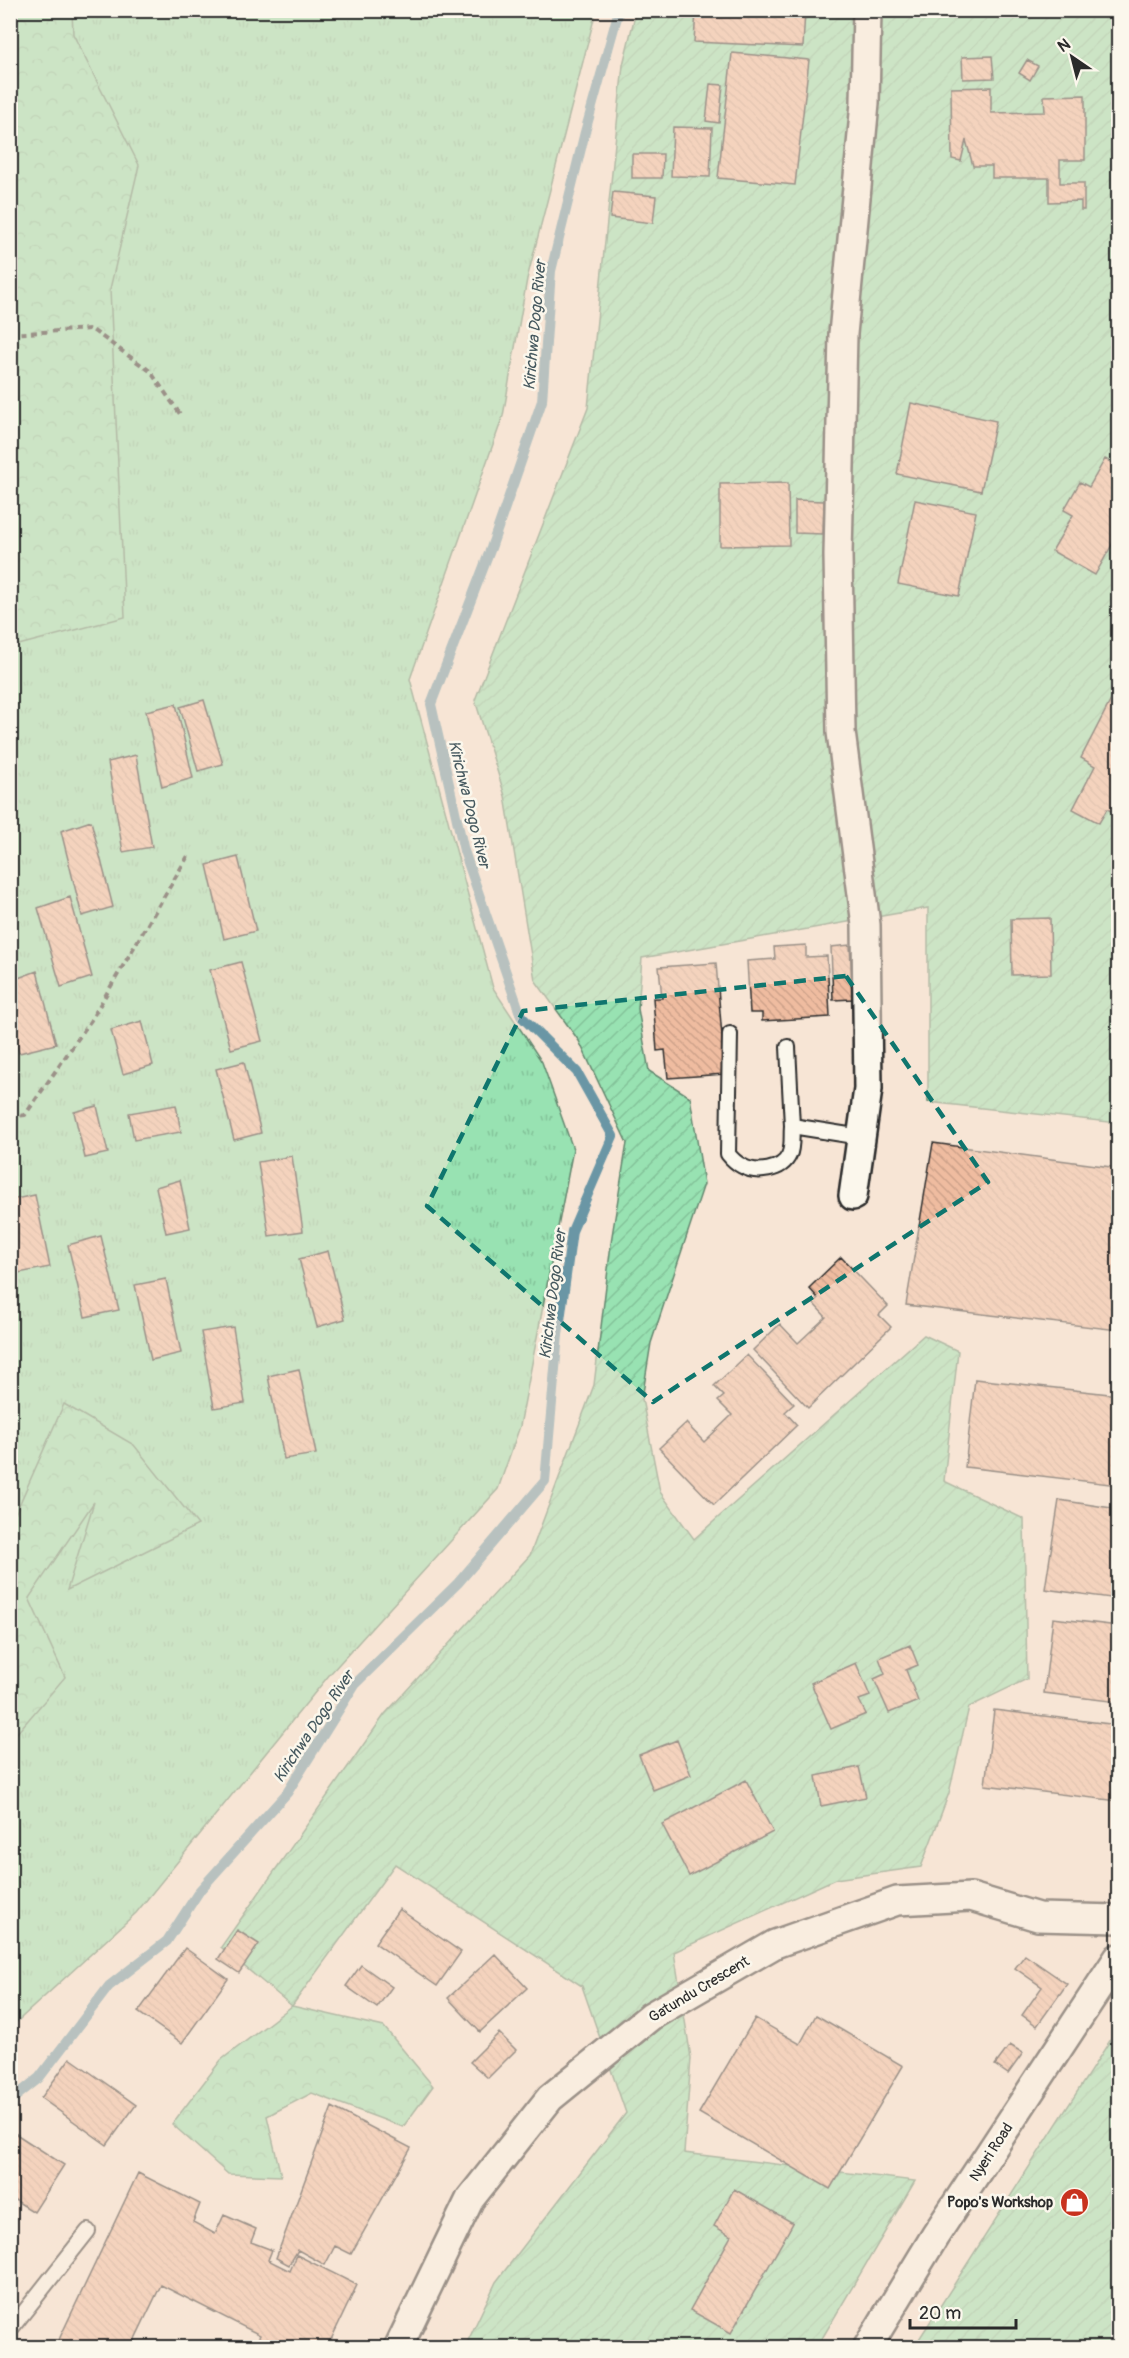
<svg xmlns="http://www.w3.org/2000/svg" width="1129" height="2358" viewBox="0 0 1129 2358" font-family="Pangolin,sans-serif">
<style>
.grass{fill:url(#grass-tufts);stroke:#62866e;stroke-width:1.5}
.forest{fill:url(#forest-crowns);stroke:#62866e;stroke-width:1.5}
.garden{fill:url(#garden-furrows);stroke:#62866e;stroke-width:1.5}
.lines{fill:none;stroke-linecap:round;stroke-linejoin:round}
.stream{stroke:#6a96a5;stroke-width:10}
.building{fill:url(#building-back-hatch);stroke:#2b2b2b;stroke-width:1.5}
.service-casing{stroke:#2b2b2b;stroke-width:18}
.minor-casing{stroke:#2b2b2b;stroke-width:32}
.path{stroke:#2b2b2b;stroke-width:4;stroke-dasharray:6 4.5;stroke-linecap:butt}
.service{stroke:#fbf7ec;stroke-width:14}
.minor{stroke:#fbf7ec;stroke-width:27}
.marked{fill:none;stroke:#0f766e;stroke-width:4.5;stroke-dasharray:12 8;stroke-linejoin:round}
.labels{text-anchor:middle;stroke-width:5;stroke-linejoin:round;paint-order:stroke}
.street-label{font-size:15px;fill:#2b2b2b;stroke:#fbf7ec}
.poi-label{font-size:15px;font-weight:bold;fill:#2b2b2b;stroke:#fbf7ec;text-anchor:end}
.water-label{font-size:16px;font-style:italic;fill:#45585e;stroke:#fbf7ec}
</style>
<defs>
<pattern id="grass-tufts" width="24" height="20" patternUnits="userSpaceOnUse" patternTransform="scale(1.5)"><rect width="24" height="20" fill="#98e2b2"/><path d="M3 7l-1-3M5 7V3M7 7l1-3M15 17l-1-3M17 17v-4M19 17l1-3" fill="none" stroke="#83c299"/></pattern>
<pattern id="forest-crowns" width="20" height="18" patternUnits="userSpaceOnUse" patternTransform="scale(1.5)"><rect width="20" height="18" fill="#98e2b2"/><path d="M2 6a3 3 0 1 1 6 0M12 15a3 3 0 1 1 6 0" fill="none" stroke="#83c299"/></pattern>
<pattern id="garden-furrows" width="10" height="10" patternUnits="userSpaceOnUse" patternTransform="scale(1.5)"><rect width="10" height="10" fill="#98e2b2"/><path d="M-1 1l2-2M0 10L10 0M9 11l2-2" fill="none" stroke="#83c299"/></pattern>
<pattern id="building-back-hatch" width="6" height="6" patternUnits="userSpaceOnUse" patternTransform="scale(1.5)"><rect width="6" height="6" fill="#efbca0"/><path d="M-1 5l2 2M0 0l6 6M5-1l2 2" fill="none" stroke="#cda28a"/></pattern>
</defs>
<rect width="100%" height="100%" fill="#f7e5d5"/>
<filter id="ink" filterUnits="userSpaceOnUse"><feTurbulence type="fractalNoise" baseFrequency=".0167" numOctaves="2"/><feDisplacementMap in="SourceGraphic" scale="12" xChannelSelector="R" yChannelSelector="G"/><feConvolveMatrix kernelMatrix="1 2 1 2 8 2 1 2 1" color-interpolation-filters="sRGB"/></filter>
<g filter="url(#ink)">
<path class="grass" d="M 11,11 L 596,11 L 527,279 L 503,416 L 410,679 L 493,988 L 542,1062 L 573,1149 L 520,1426 L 498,1489 L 330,1674 L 136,1913 L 11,2027 Z"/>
<path class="forest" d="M 11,10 L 72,11 L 73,34 L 139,165 L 110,289 L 125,617 L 11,647 Z
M 64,1404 L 134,1445 L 198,1525 L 67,1590 L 94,1502 L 29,1598 L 65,1677 L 11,1740 L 11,1512 L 16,1512 Z
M 292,2006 L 384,2027 L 433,2086 L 403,2127 L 312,2093 L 267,2116 L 281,2176 L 228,2174 L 172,2124 L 221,2060 Z"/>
<path class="garden" d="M 636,11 L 1118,11 L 1118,1123 L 928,1102 L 928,908 L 642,958 L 638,1009 L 649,1071 L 690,1097 L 704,1184 L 651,1343 L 642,1399 L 660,1492 L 694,1539 L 924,1335 L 958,1351 L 944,1481 L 1024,1519 L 1027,1679 L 969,1707 L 949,1793 L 921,1867 L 835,1879 L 674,1952 L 691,2058 L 684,2153 L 915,2181 L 817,2347 L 465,2347 L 496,2282 L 626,2113 L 582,1986 L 395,1864 L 292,2006 L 221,1947 L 385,1714 L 530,1555 L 594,1385 L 612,1236 L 627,1143 L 579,1041 L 535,980 L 505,796 L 475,700 L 588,408 L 623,65 Z
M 1118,2028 L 1118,2347 L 914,2347 Z"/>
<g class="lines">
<path class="stream" d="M 10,2101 L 39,2078 L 109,1986 L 167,1941 L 200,1890 L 287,1793 L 355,1684 L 458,1583 L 545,1481 L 558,1335 L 572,1231 L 613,1136 L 577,1072 L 521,1016 L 464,851 L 431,704 L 491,548 L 542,401 L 551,271 L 585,132 L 619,10"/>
</g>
<path class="building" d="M 696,10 L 805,10 L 803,47 L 694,42 Z
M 732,53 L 809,60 L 795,185 L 718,178 Z
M 992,56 L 994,78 L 963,79 L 962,57 Z
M 1027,60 L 1038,66 L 1030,80 L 1019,73 Z
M 710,84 L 723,85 L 719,123 L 706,121 Z
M 991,87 L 991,113 L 1045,112 L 1044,96 L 1085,95 L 1085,160 L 1060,160 L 1060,183 L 1084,183 L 1084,210 L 1081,210 L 1081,201 L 1049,202 L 1049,178 L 992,178 L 992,166 L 973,166 L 966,140 L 961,161 L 952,159 L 951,88 Z
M 673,127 L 712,128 L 710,177 L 671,176 Z
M 632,154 L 663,154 L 662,178 L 632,178 Z
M 613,192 L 656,196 L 653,223 L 610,218 Z
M 911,403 L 996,421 L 981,491 L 897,474 Z
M 1105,459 L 1118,466 L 1118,534 L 1095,575 L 1052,551 L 1073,515 L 1064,510 L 1080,482 L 1089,487 Z
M 788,483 L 789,545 L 720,546 L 720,484 Z
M 795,500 L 824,501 L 823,534 L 795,533 Z
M 915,500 L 976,512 L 959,596 L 898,584 Z
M 1112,698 L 1118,701 L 1118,814 L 1107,809 L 1099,823 L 1073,809 L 1095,766 L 1081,758 Z
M 204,700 L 223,764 L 198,771 L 180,707 Z
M 176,704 L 193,778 L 162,787 L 146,711 Z
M 136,755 L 152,847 L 123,852 L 108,762 Z
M 91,821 L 113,907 L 82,916 L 61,831 Z
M 238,857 L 256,931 L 224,939 L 207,865 Z
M 1118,893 L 1118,934 L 1111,932 Z
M 70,897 L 92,977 L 61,987 L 38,908 Z
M 1050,918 L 1051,974 L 1012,975 L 1011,919 Z
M 806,945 L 806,957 L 827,956 L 830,1017 L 762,1021 L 762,1013 L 750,1013 L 747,961 L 775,959 L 774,947 Z
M 850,945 L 853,999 L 833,1000 L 831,947 Z
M 241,962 L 262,1041 L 231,1049 L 210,970 Z
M 716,963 L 725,1074 L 668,1078 L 665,1050 L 657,1051 L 653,998 L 662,998 L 659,967 Z
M 37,971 L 56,1044 L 19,1053 L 10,1016 L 10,981 Z
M 142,1021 L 153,1065 L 123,1074 L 111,1030 Z
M 244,1062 L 261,1133 L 234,1140 L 216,1069 Z
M 176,1105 L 181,1132 L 134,1140 L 129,1113 Z
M 97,1106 L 108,1153 L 85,1158 L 74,1112 Z
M 933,1143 L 1118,1168 L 1118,1330 L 906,1305 Z
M 292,1156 L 303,1231 L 269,1236 L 258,1162 Z
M 180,1180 L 190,1228 L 166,1233 L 156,1187 Z
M 35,1195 L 50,1267 L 19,1273 L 10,1233 L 10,1200 Z
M 101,1236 L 119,1310 L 85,1317 L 68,1245 Z
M 328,1251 L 345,1319 L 317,1327 L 299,1259 Z
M 841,1257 L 888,1306 L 879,1315 L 891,1327 L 808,1408 L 753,1350 L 780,1324 L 798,1343 L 826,1317 L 813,1303 L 818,1298 L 809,1288 Z
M 166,1279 L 181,1353 L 151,1360 L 135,1285 Z
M 233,1327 L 245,1403 L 214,1408 L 201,1332 Z
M 747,1355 L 794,1404 L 785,1412 L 797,1425 L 714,1505 L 659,1448 L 686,1423 L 704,1442 L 732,1415 L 718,1401 L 724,1396 L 714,1386 Z
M 299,1369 L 316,1454 L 284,1459 L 268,1376 Z
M 975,1379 L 1118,1395 L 1118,1485 L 965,1467 Z
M 1059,1500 L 1118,1509 L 1118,1599 L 1045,1589 Z
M 1053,1618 L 1118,1626 L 1118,1702 L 1044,1693 Z
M 910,1645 L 918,1665 L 906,1670 L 918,1701 L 889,1713 L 874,1679 L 885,1674 L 879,1658 Z
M 856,1663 L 870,1696 L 859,1700 L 866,1714 L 831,1729 L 811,1683 Z
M 994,1710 L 1118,1725 L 1118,1801 L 985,1785 Z
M 677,1740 L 691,1775 L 653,1790 L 639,1755 Z
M 859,1767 L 866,1797 L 821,1806 L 816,1776 Z
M 746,1780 L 773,1832 L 689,1876 L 662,1824 Z
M 399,1909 L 461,1952 L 437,1986 L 375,1943 Z
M 237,1930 L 259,1944 L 239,1973 L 218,1959 Z
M 185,1948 L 228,1979 L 182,2043 L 138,2012 Z
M 495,1954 L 527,1988 L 480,2032 L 448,1998 Z
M 1025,1955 L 1067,1984 L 1037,2026 L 1022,2015 L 1042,1987 L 1015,1968 Z
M 361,1965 L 392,1987 L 377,2008 L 346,1986 Z
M 816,2015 L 903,2066 L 830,2189 L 699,2113 L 755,2018 L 800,2044 Z
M 499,2033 L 516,2050 L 488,2078 L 470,2062 Z
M 1010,2045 L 1023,2053 L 1008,2074 L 995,2065 Z
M 70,2058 L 136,2105 L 107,2145 L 41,2098 Z
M 332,2107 L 411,2148 L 351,2254 L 335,2246 L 325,2265 L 298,2250 L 289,2265 L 276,2258 Z
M 10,2130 L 64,2165 L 34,2212 L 10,2197 Z
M 138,2173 L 200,2204 L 193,2222 L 215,2234 L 224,2215 L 256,2229 L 251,2242 L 272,2250 L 268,2260 L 290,2271 L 297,2255 L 357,2285 L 327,2348 L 254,2348 L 260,2335 L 161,2285 L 134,2341 L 138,2343 L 136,2348 L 55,2348 Z
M 734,2189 L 793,2223 L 731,2333 L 690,2310 L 731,2236 L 714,2226 Z"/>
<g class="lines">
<defs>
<path id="service" d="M 730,1034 L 728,1154 C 732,1159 736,1163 742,1166 C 756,1174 782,1171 789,1155 C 793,1147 791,1135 792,1126 L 861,1137
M 788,1047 L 792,1126
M 10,2330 L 88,2231"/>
<path id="minor" d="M 853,1196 L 868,1089 L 866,925 L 841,732 L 838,555 L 843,334 L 865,103 L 867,10
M 398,2348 L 470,2199 L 550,2098 L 651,2016 L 775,1944 L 897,1901 L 971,1897 L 1038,1917 L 1118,1919
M 867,2348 L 935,2236 L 1118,1958"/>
</defs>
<use href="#service" class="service-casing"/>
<use href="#minor" class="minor-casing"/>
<path class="path" d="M 10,334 L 91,329 L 150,371 L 180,414
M 10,1117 L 25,1115 L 91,1020 L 188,856"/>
<use href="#service" class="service"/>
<use href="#minor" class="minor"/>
</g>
</g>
<path d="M0 0H1129V2358H0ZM 846,976 L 988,1182 L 653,1402 L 427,1206 L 523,1011 Z" fill="#f7e5d5" fill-opacity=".55" fill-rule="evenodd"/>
<path class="marked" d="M 846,976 L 988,1182 L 653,1402 L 427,1206 L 523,1011 Z"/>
<defs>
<symbol id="shop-disc" viewBox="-11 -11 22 22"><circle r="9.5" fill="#c8321e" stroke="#fbf7ec"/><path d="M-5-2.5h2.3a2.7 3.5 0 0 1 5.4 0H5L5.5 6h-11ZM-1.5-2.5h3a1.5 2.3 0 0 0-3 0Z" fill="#fff"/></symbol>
</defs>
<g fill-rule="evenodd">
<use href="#shop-disc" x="1058" y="2186" width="33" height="33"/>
</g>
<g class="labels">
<g class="street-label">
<text transform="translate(699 1989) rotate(-31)" y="5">Gatundu Crescent</text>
<text transform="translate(991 2152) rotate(-57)" y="5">Nyeri Road</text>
</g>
<g class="poi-label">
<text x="1053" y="2207">Popo's Workshop</text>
</g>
<g class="water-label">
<text transform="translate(534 325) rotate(-85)" y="6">Kirichwa Dogo River</text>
<text transform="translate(470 804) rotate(76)" y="6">Kirichwa Dogo River</text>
<text transform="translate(552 1294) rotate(-83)" y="6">Kirichwa Dogo River</text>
<text transform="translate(313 1726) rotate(-56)" y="6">Kirichwa Dogo River</text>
</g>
</g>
<rect width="1129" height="2358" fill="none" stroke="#fbf7ec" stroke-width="36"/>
<rect x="18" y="18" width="1093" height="2322" fill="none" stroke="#2b2b2b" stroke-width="2" filter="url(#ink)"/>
<g transform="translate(1072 57) rotate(325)" stroke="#fbf7ec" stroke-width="4.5" paint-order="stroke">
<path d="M0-4.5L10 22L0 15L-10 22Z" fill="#2b2b2b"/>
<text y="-9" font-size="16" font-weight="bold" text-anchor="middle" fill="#2b2b2b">N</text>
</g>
<path d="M910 2319v9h106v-9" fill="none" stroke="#2b2b2b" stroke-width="3"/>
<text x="919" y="2319" font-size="18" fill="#2b2b2b" stroke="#fbf7ec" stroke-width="4.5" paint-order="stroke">20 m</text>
</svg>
